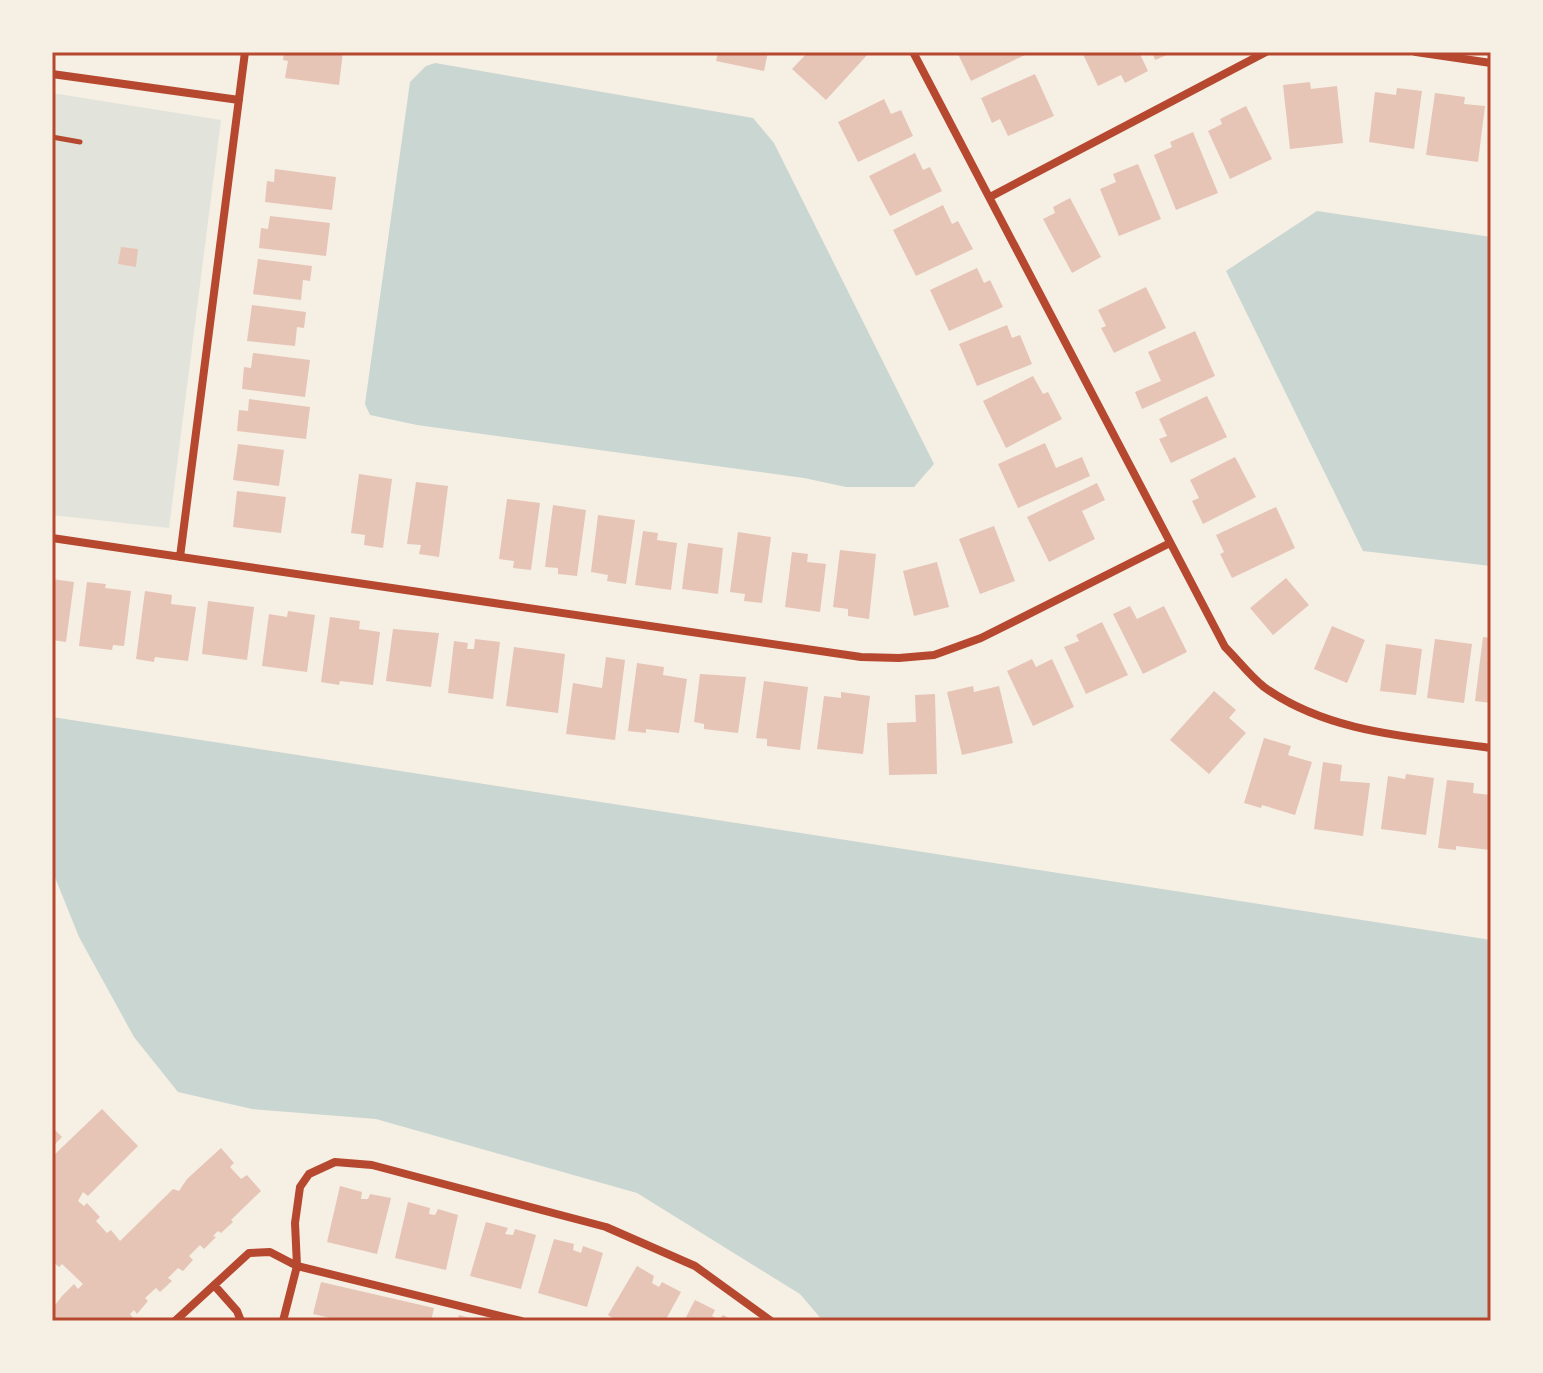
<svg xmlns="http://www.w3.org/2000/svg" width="1543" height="1373" viewBox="0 0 1543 1373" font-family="Figtree,sans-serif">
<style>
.green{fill:#e2e4dc}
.water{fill:#c9d6d2}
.building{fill:#e6c5b7}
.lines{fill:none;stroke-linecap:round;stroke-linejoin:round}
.service{stroke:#b5482f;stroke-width:5}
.minor{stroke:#b5482f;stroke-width:8}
.neatline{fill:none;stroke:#b5482f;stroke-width:3}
</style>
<rect width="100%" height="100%" fill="#f6efe4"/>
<path class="green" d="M 52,93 L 221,120 L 169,528 L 52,515 Z"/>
<path class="water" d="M 435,63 L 753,118 L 774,143 L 934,464 L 914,487 L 846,487 L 804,478 L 417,425 L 370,415 L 365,404 L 410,82 L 426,66 Z
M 1317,211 L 1491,237 L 1491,566 L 1363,551 L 1226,271 Z
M 52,717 L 1491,940 L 1491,1321 L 823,1321 L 800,1294 L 637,1193 L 376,1119 L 252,1109 L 178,1092 L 134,1037 L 79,937 L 52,870 Z"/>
<path class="building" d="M 284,52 L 343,52 L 339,85 L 285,78 L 288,61 L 283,60 Z
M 718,52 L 768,52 L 764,71 L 716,61 Z
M 808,52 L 865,52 L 868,54 L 826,100 L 792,69 Z
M 963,52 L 1026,52 L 1027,54 L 971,81 L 958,54 Z
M 1082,52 L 1139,52 L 1148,71 L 1125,83 L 1121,75 L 1098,86 Z
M 1152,52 L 1174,52 L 1155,60 Z
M 1035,74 L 1054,116 L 1008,136 L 1000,119 L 992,123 L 981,98 Z
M 1310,82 L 1311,89 L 1337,86 L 1343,143 L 1290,149 L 1283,85 Z
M 1397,88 L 1422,91 L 1414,149 L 1369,142 L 1375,92 L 1396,95 Z
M 1435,93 L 1465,97 L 1464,104 L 1485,106 L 1478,162 L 1426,155 Z
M 884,99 L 891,114 L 901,110 L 913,136 L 858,162 L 838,122 Z
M 1246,106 L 1272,159 L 1230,179 L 1208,131 L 1222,124 L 1220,119 Z
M 1193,132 L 1218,193 L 1176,210 L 1154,155 L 1172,147 L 1170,142 Z
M 915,153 L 923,170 L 930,167 L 942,191 L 890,216 L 869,176 Z
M 1138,164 L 1161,219 L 1119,236 L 1100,189 L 1116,182 L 1113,174 Z
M 275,169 L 336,177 L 332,210 L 265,202 L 267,181 L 274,182 Z
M 1070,198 L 1101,257 L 1072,273 L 1043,219 L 1055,213 L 1053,207 Z
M 943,205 L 952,224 L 958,221 L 973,249 L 916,276 L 893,230 Z
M 270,216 L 330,223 L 326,256 L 259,248 L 261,228 L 268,229 Z
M 121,247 L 138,249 L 136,267 L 118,264 Z
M 258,259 L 312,266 L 310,281 L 303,280 L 301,300 L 253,294 Z
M 977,268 L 984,283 L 990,280 L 1003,307 L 949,331 L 930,290 Z
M 1146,287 L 1166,328 L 1114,353 L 1101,328 L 1106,326 L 1098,310 Z
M 252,305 L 306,312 L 304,328 L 297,327 L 295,346 L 247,341 Z
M 1007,325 L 1012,338 L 1020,335 L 1032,364 L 977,386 L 959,344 Z
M 1195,331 L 1215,376 L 1142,409 L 1135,392 L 1161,381 L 1148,352 Z
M 253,353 L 310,360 L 305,397 L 242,389 L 244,367 L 251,368 Z
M 1033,376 L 1043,394 L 1048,392 L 1062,419 L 1006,448 L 983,401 Z
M 1207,396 L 1227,437 L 1171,463 L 1159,439 L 1167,436 L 1159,419 Z
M 249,399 L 310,407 L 306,439 L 237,431 L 239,410 L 248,411 Z
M 1045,443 L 1056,468 L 1082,457 L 1090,476 L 1018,508 L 998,464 Z
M 238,444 L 284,450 L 279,486 L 233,480 Z
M 1235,457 L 1256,497 L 1203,524 L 1192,501 L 1199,498 L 1190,480 Z
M 359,474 L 392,479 L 383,548 L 364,545 L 365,535 L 351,533 Z
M 416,482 L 448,486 L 439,557 L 419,554 L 421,545 L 407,544 Z
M 1097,483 L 1105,500 L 1082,511 L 1095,539 L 1049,562 L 1027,517 Z
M 237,491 L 286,497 L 281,533 L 233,527 Z
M 507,499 L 540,503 L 531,570 L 513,568 L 514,561 L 499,559 Z
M 553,505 L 586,510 L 577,576 L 558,574 L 558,568 L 545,567 Z
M 1276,507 L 1295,548 L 1232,578 L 1220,554 L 1224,552 L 1216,535 Z
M 598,515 L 635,520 L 626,584 L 607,581 L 608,575 L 591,572 Z
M 994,526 L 1015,581 L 980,594 L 959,539 Z
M 643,531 L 658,533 L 657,540 L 677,543 L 671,590 L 635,585 Z
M 738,532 L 771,537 L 762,603 L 744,601 L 745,594 L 730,592 Z
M 688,543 L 723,548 L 718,594 L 682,589 Z
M 840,550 L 876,554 L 869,619 L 848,616 L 848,609 L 833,607 Z
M 792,552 L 808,554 L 807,562 L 826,564 L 820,612 L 785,607 Z
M 937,562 L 949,607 L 914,616 L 903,571 Z
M 1286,578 L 1309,605 L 1273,635 L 1250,608 Z
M 52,579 L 74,582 L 66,642 L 52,640 Z
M 87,582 L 106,584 L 105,588 L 131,591 L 124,646 L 113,645 L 112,650 L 79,646 Z
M 145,591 L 172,595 L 171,604 L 196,607 L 188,661 L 155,657 L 154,662 L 136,659 Z
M 208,601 L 254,607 L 247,660 L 202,654 Z
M 1130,606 L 1137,619 L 1164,606 L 1187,652 L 1143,674 L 1113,614 Z
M 288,611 L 315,615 L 307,672 L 262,666 L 269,614 L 287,617 Z
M 330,617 L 360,621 L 359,629 L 380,632 L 373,685 L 340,681 L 339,685 L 321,682 Z
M 1102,622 L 1128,675 L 1086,694 L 1064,647 L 1079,641 L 1076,635 Z
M 1332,626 L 1365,640 L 1347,683 L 1314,669 Z
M 393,629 L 439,633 L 431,687 L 386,681 Z
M 1483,637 L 1491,638 L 1491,703 L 1475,701 Z
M 475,639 L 500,642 L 493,699 L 448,693 L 454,641 L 468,643 L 467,649 L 474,649 Z
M 1435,639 L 1472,644 L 1464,703 L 1427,698 Z
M 1386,644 L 1422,649 L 1416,695 L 1380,691 Z
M 514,647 L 565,654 L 558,713 L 506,706 Z
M 606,657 L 625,660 L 615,740 L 566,734 L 573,683 L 602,688 Z
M 1032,659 L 1036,667 L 1052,659 L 1074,707 L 1033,726 L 1007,671 Z
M 637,663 L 664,667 L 663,675 L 687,679 L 679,733 L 646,729 L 646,733 L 628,731 Z
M 700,674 L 746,677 L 738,733 L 704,729 L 704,724 L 694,722 Z
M 764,681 L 808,687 L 800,750 L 767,746 L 767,739 L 756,738 Z
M 973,686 L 974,692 L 999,686 L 1013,743 L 962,755 L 947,692 Z
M 1214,691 L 1236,710 L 1229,718 L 1246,733 L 1209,774 L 1170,740 Z
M 841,692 L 870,696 L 863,754 L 817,749 L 824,696 L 841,698 Z
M 935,694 L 937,774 L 889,775 L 887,723 L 916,722 L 915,695 Z
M 1264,738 L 1291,746 L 1288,755 L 1312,762 L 1295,815 L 1262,805 L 1261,808 L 1244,803 Z
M 1323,762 L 1342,765 L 1340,781 L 1370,783 L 1363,836 L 1314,829 Z
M 1406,774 L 1434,778 L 1426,835 L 1381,829 L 1388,776 L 1405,779 Z
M 1447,780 L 1474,783 L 1473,793 L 1491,795 L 1490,850 L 1456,846 L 1456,850 L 1438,848 Z
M 102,1109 L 138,1146 L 88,1196 L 83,1192 L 78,1201 L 84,1206 L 87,1203 L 100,1217 L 96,1221 L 107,1233 L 111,1230 L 120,1241 L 173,1189 L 179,1191 L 187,1179 L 221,1148 L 234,1163 L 230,1167 L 241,1179 L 247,1175 L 261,1191 L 231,1220 L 233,1222 L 221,1233 L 218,1231 L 213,1236 L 216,1237 L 204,1249 L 200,1245 L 189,1256 L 193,1260 L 183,1271 L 178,1268 L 168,1278 L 172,1281 L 160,1292 L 156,1288 L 145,1298 L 148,1301 L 137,1314 L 134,1310 L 130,1314 L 133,1318 L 130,1321 L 52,1321 L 52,1309 L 62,1296 L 74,1284 L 78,1289 L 83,1284 L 62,1264 L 59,1267 L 52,1261 L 52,1157 Z
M 52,1127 L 62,1137 L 52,1147 Z
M 340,1186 L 362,1192 L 361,1199 L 368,1199 L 370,1194 L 391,1198 L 377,1254 L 327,1242 Z
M 408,1202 L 430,1208 L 429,1214 L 435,1215 L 438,1209 L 458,1215 L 446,1270 L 395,1258 Z
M 486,1222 L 508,1228 L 505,1234 L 513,1235 L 515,1229 L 536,1235 L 521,1289 L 470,1276 Z
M 554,1239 L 574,1244 L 573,1250 L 581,1253 L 583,1246 L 603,1253 L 587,1307 L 538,1293 Z
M 637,1266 L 654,1276 L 652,1283 L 659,1287 L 662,1282 L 681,1292 L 665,1321 L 617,1321 L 608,1315 Z
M 321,1282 L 434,1308 L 431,1321 L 343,1321 L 313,1314 Z
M 695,1300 L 715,1310 L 712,1316 L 719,1320 L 723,1315 L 734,1321 L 684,1321 Z
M 459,1315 L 477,1320 L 477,1321 L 457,1321 Z"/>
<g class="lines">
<path class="service" d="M 52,137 L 80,142"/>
<path class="minor" d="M 913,52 L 1225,647 C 1238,660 1250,676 1264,687 C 1329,734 1415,737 1491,748
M 1416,52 L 1491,63
M 52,74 L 239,100
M 990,197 L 1266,52
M 52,538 L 861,657 L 899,658 L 934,655 L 981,638 L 1170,543
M 180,557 L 245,52
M 214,1285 L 237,1311 L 241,1321
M 175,1321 L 249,1253 L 270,1252 L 297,1266 L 521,1321
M 283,1321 L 297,1266 L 295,1223 L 300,1187 L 309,1174 L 335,1162 L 372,1165 L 606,1227 L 695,1266 L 771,1321"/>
</g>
<rect width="1543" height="1373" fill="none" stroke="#f6efe4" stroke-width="108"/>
<rect x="54" y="54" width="1435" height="1265" class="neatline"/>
</svg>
